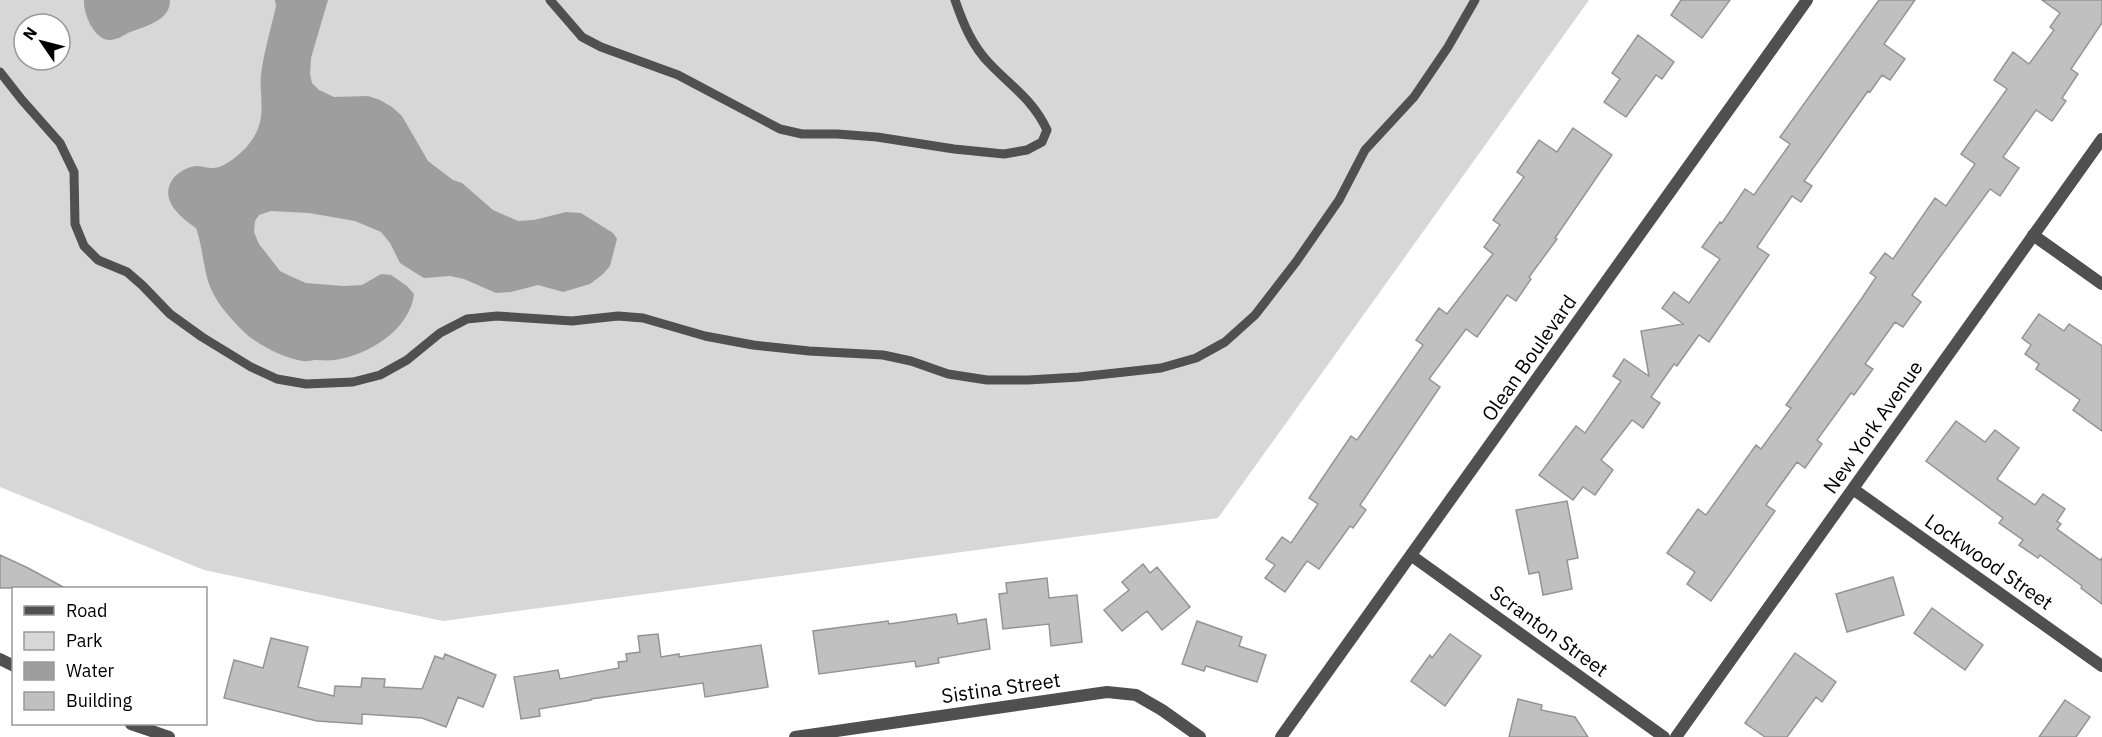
<svg xmlns="http://www.w3.org/2000/svg" width="2102" height="737" viewBox="0 0 2102 737" font-family="'IBM Plex Sans',sans-serif">
<style>
.green{fill:#d7d7d7;fill-rule:evenodd}
.water{fill:#9e9e9e}
.building{fill:#c0c0c0;stroke:#949494;stroke-width:1.5}
.lines{fill:none;stroke-linecap:round;stroke-linejoin:round}
.service{stroke:#505050;stroke-width:9}
.minor{stroke:#505050;stroke-width:12}
.tertiary{stroke:#505050;stroke-width:12}
.labels{text-anchor:middle;stroke-width:4.5;stroke-linejoin:round;paint-order:stroke}
.street-label{font-size:20px;fill:#000;stroke:#fff}
</style>
<rect width="100%" height="100%" fill="#fff"/>
<path class="green" d="M 0,0 L 1589,0 L 1218,518 L 443,621 L 204,570 L 0,487 ZM 24,24 L 60,24 L 60,60 L 24,60 Z"/>
<path class="water" d="M 84,0 L 170,0 C 171,21 143,27 128,33 C 123,36 116,40 110,40 C 94,40 83,13 84,0 Z
M 275,0 L 328,0 L 311,58 L 310,74 L 312,83 L 319,90 L 334,97 L 368,96 L 380,100 L 392,107 L 402,116 L 428,161 L 453,180 L 462,183 L 493,210 L 518,221 L 534,220 L 566,212 L 581,213 L 613,233 L 617,239 L 610,266 L 603,274 L 590,284 L 563,292 L 538,285 L 511,292 L 496,293 L 464,279 L 450,276 L 424,278 L 414,272 L 400,263 L 390,243 L 381,232 L 355,221 L 309,213 L 271,211 L 259,215 L 255,221 L 254,232 L 259,244 L 280,271 L 290,276 L 306,283 L 344,286 L 362,285 L 381,274 L 391,275 L 407,286 L 414,294 C 410,330 368,355 335,360 C 328,361 322,360 316,360 C 311,360 307,362 303,361 C 285,359 254,343 242,330 C 228,316 214,300 208,281 C 203,264 202,245 196,228 C 182,218 162,203 170,184 C 174,174 186,167 196,166 C 204,166 211,170 219,167 C 233,162 250,146 256,133 C 266,114 259,94 261,74 C 264,51 271,29 276,6 Z"/>
<path class="building" d="M 1681,0 L 1730,0 L 1702,38 L 1671,15 Z
M 1879,0 L 1915,0 L 1884,44 L 1905,59 L 1890,80 L 1882,75 L 1870,92 L 1868,91 L 1804,181 L 1812,186 L 1801,202 L 1792,196 L 1757,247 L 1769,255 L 1709,342 L 1699,335 L 1677,366 L 1674,364 L 1651,397 L 1660,403 L 1643,428 L 1632,420 L 1601,460 L 1613,470 L 1595,495 L 1583,487 L 1573,500 L 1539,475 L 1576,426 L 1585,433 L 1621,381 L 1613,376 L 1624,359 L 1649,376 L 1641,331 L 1683,324 L 1662,308 L 1674,292 L 1689,303 L 1720,259 L 1702,247 L 1720,222 L 1722,223 L 1745,189 L 1754,195 L 1790,144 L 1780,137 Z
M 2042,0 L 2102,0 L 2102,23 L 2071,69 L 2078,74 L 2062,98 L 2066,101 L 2052,121 L 2036,110 L 2003,157 L 2019,168 L 2000,196 L 1990,189 L 1912,295 L 1921,302 L 1903,327 L 1895,322 L 1865,364 L 1873,369 L 1854,395 L 1851,393 L 1817,440 L 1822,444 L 1805,468 L 1797,462 L 1766,505 L 1775,511 L 1711,601 L 1687,584 L 1695,572 L 1667,553 L 1698,509 L 1706,515 L 1756,445 L 1761,449 L 1791,408 L 1786,405 L 1862,298 L 1876,277 L 1870,273 L 1885,253 L 1893,259 L 1935,198 L 1946,206 L 1975,164 L 1961,154 L 2007,89 L 1994,80 L 2013,52 L 2029,64 L 2054,30 L 2050,27 L 2060,13 Z
M 1638,35 L 1674,62 L 1662,79 L 1656,75 L 1626,117 L 1604,102 L 1620,79 L 1612,73 Z
M 1573,128 L 1612,155 L 1555,238 L 1557,239 L 1529,277 L 1531,279 L 1516,301 L 1507,295 L 1477,337 L 1466,329 L 1429,379 L 1440,387 L 1360,505 L 1366,510 L 1353,528 L 1350,526 L 1319,569 L 1307,561 L 1285,592 L 1265,578 L 1275,565 L 1266,559 L 1282,537 L 1291,543 L 1318,504 L 1309,498 L 1351,436 L 1357,440 L 1423,345 L 1416,340 L 1439,308 L 1447,314 L 1493,254 L 1484,247 L 1500,225 L 1493,220 L 1524,177 L 1517,172 L 1539,140 L 1557,152 Z
M 2039,314 L 2064,331 L 2069,324 L 2102,346 L 2102,431 L 2073,410 L 2080,400 L 2036,369 L 2039,364 L 2025,354 L 2031,345 L 2022,338 Z
M 1956,421 L 1985,442 L 1995,430 L 2019,448 L 1997,479 L 2035,505 L 2043,494 L 2065,509 L 2057,521 L 2061,524 L 2057,529 L 2100,560 L 2102,558 L 2102,604 L 2081,588 L 2082,586 L 2040,555 L 2038,558 L 2019,545 L 2023,540 L 1999,523 L 2003,518 L 1926,461 Z
M 1567,501 L 1578,558 L 1567,560 L 1572,589 L 1543,595 L 1539,572 L 1529,574 L 1516,510 Z
M 0,555 L 28,568 L 65,588 L 0,588 Z
M 1143,564 L 1150,573 L 1157,567 L 1190,607 L 1162,630 L 1147,611 L 1122,631 L 1104,610 L 1129,590 L 1122,582 Z
M 1893,577 L 1904,615 L 1847,632 L 1836,594 Z
M 1047,578 L 1049,598 L 1077,595 L 1082,642 L 1051,646 L 1049,624 L 1003,629 L 999,594 L 1007,593 L 1006,583 Z
M 1932,608 L 1983,645 L 1965,670 L 1914,633 Z
M 956,614 L 958,624 L 986,619 L 990,649 L 938,658 L 939,663 L 916,667 L 915,661 L 819,674 L 813,631 L 888,621 L 889,624 Z
M 1197,621 L 1242,637 L 1239,646 L 1266,655 L 1257,682 L 1206,666 L 1204,671 L 1182,664 Z
M 658,634 L 661,657 L 679,654 L 679,657 L 761,645 L 768,687 L 705,697 L 703,683 L 591,699 L 591,700 L 539,709 L 540,716 L 521,719 L 514,677 L 558,670 L 560,679 L 619,668 L 618,662 L 627,661 L 626,654 L 640,652 L 638,636 Z
M 1450,634 L 1481,656 L 1445,706 L 1411,681 L 1430,655 L 1432,658 Z
M 271,638 L 308,647 L 298,687 L 334,696 L 335,686 L 361,687 L 362,678 L 385,679 L 384,687 L 422,689 L 435,656 L 443,659 L 445,654 L 496,675 L 483,707 L 458,697 L 446,727 L 422,718 L 362,714 L 362,724 L 317,721 L 224,698 L 234,660 L 263,668 Z
M 1795,653 L 1836,682 L 1822,702 L 1816,697 L 1787,737 L 1765,737 L 1745,723 Z
M 1518,699 L 1542,705 L 1541,710 L 1575,717 L 1588,737 L 1509,737 Z
M 2065,700 L 2090,717 L 2076,737 L 2039,737 Z"/>
<g class="lines">
<path class="service" d="M 550,0 L 582,37 L 601,47 L 678,75 L 780,129 L 802,134 L 837,134 L 877,137 L 954,149 L 1004,154 L 1027,150 L 1042,142 L 1047,130 C 1033,100 1013,88 990,64 C 972,46 963,23 955,0
M 0,72 L 22,100 L 60,143 L 74,172 L 75,224 L 84,246 L 98,260 L 127,272 L 142,285 L 170,314 L 202,337 L 251,367 L 277,379 L 306,384 L 353,382 L 380,375 L 407,360 L 440,333 L 467,319 L 497,316 L 572,321 L 618,316 L 643,318 L 705,336 L 753,345 L 809,351 L 883,355 L 911,361 L 948,374 L 987,380 L 1028,380 L 1079,377 L 1161,368 L 1196,358 L 1225,342 L 1255,315 L 1296,262 L 1339,200 L 1365,150 L 1414,97 L 1448,47 L 1475,0"/>
<path class="minor" d="M 2033,235 L 2102,284
M 1853,489 L 2102,666
M 1412,556 L 1664,737
M 0,659 L 14,666
M 131,724 L 169,737
M 795,737 L 1107,692 L 1136,695 L 1162,710 L 1200,737
M 1676,737 L 2102,139"/>
<path class="tertiary" d="M 1281,737 L 1807,0"/>
</g>
<g class="labels">
<g class="street-label">
<text transform="translate(1529 358) rotate(-55)" y="7">Olean Boulevard</text>
<text transform="translate(1873 427) rotate(-55)" y="7">New York Avenue</text>
<text transform="translate(1989 562) rotate(35)" y="7">Lockwood Street</text>
<text transform="translate(1549 631) rotate(36)" y="7">Scranton Street</text>
<text transform="translate(1001 688) rotate(-8)" y="7">Sistina Street</text>
</g>
</g>
<rect x="12" y="587" width="195" height="138" fill="#ffffff" stroke="#999999" stroke-width="1.5"/>
<rect x="24" y="606" width="30" height="9" fill="#505050" stroke="#999999" stroke-width="1.5"/>
<text x="66" y="617" font-size="18" fill="#000000">Road</text>
<rect x="24" y="632" width="30" height="18" fill="#d7d7d7" stroke="#999999" stroke-width="1.5"/>
<text x="66" y="647" font-size="18" fill="#000000">Park</text>
<rect x="24" y="662" width="30" height="18" fill="#9e9e9e" stroke="#999999" stroke-width="1.5"/>
<text x="66" y="677" font-size="18" fill="#000000">Water</text>
<rect x="24" y="692" width="30" height="18" fill="#c0c0c0" stroke="#999999" stroke-width="1.5"/>
<text x="66" y="707" font-size="18" fill="#000000">Building</text>
<g transform="translate(42 42) rotate(305)"><circle r="28" fill="#ffffff" stroke="#999999" stroke-width="1.5"/>
<path d="M0-4.5L10 22L0 15L-10 22Z" fill="#000000"/>
<text y="-9" font-size="16" font-weight="bold" text-anchor="middle" fill="#000000">N</text>
</g>
</svg>
